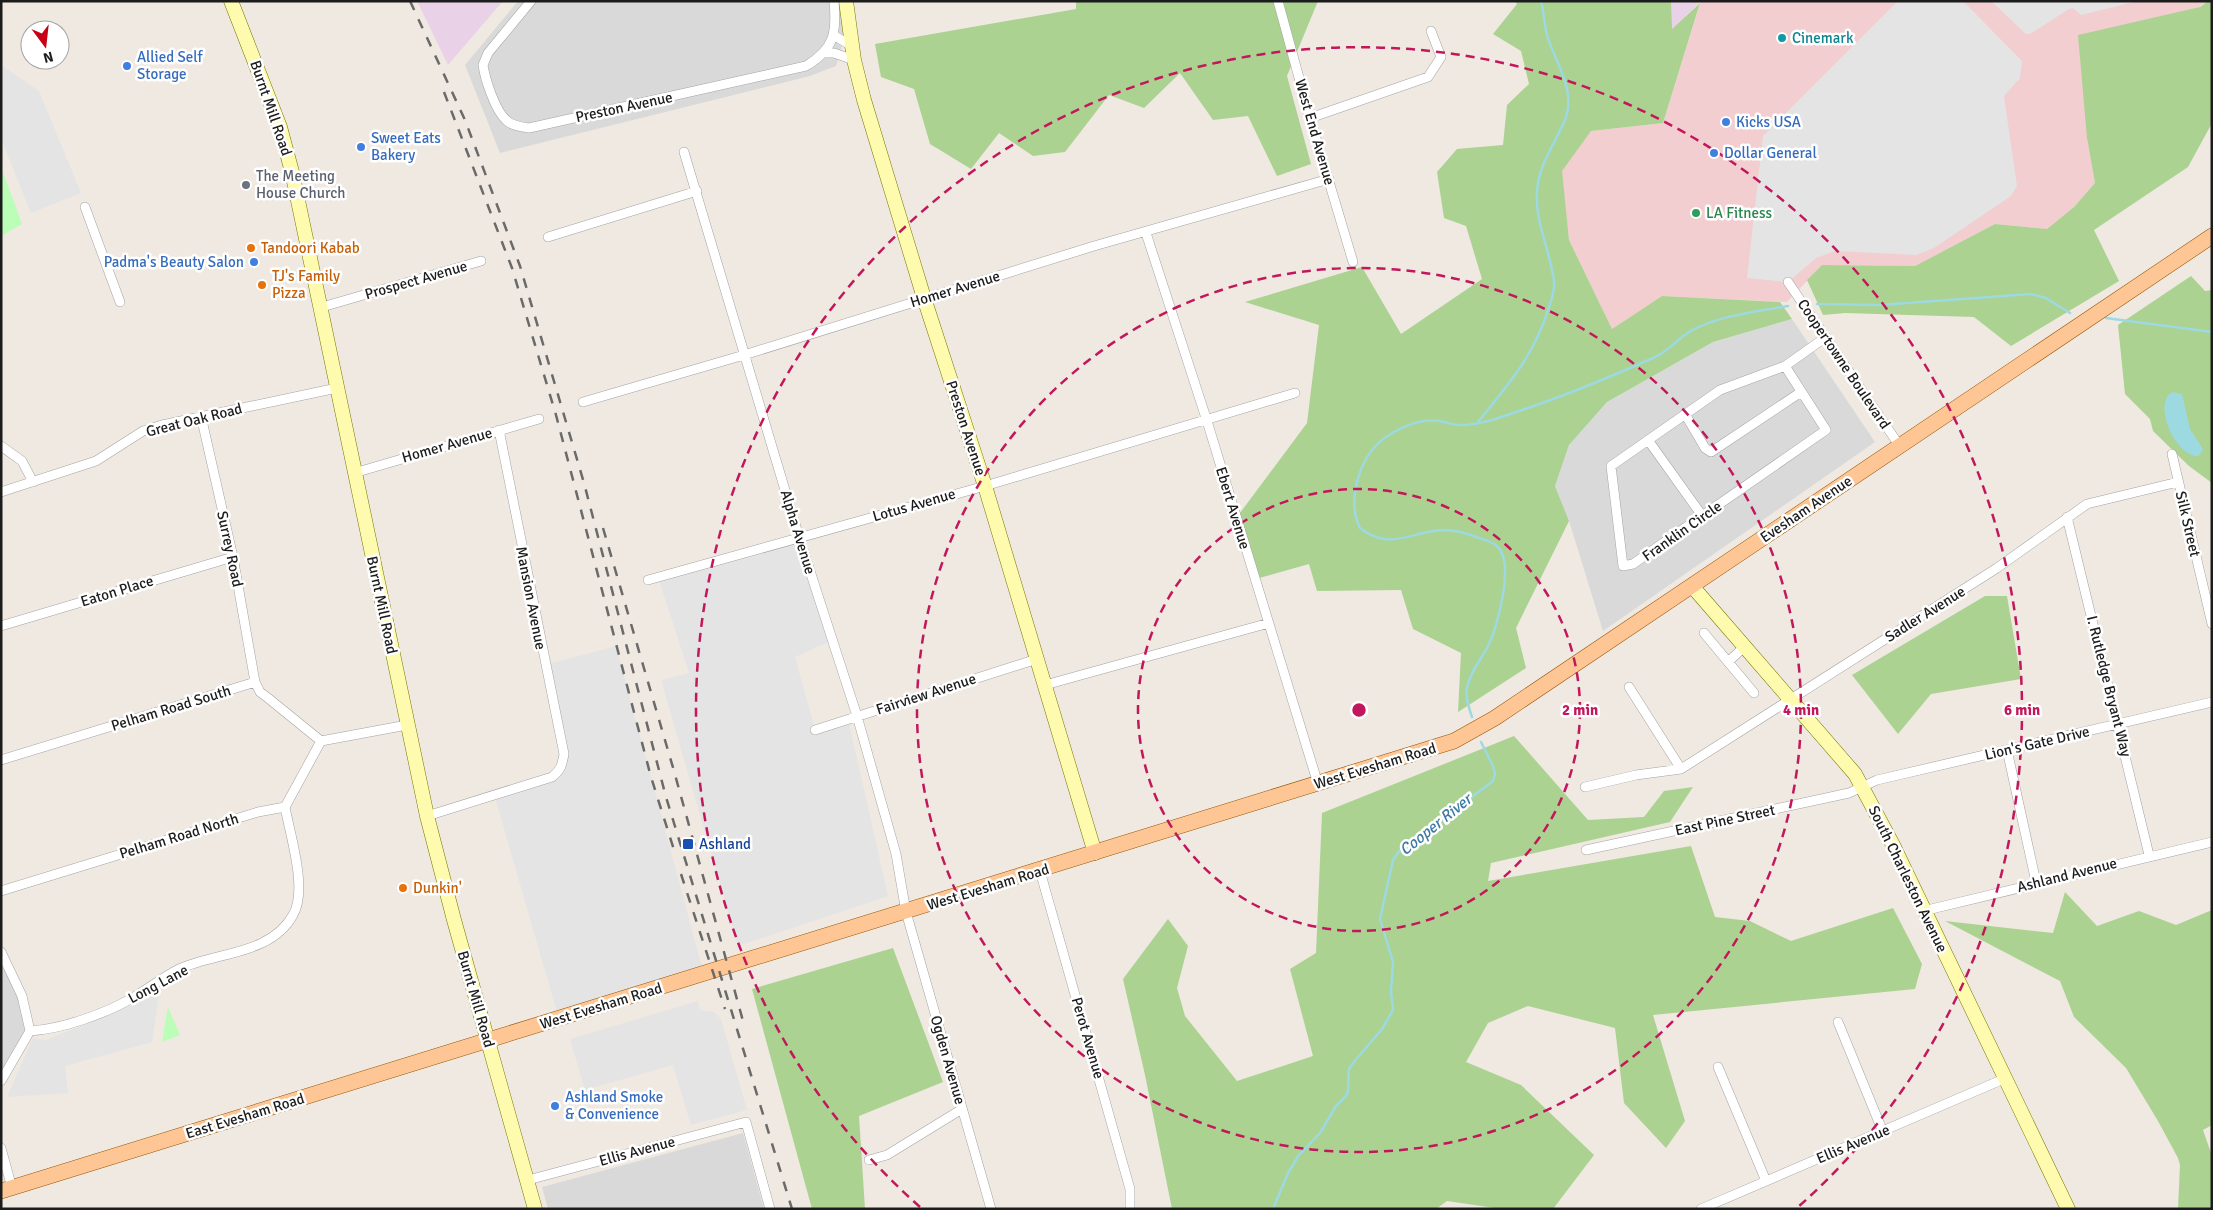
<svg xmlns="http://www.w3.org/2000/svg" width="2213" height="1210" viewBox="0 0 2213 1210" font-family="Signika,sans-serif">
<style>
.residential{fill:#dad9d9}
.commercial{fill:#f2ced0}
.industrial{fill:#e9d2e7}
.forest{fill:#abd291}
.park{fill:#bafeb8}
.parking{fill:#e4e4e4}
.water{fill:#9dd9e1}
.lines{fill:none;stroke-linecap:round;stroke-linejoin:round}
.stream{stroke:#9dd9e1;stroke-width:2.5}
.street-casing{stroke:#a3a3a3;stroke-width:10}
.secondary-casing{stroke:#767600;stroke-width:15}
.primary-casing{stroke:#945400;stroke-width:16}
.street{stroke:#fff;stroke-width:9}
.secondary{stroke:#fffbae;stroke-width:14}
.primary{stroke:#ffc695;stroke-width:15}
.rail{stroke:#6a6a6a;stroke-width:2.5;stroke-dasharray:10 10;stroke-linecap:butt}
.ring{fill:none;stroke:#c2185b;stroke-width:2.5;stroke-dasharray:9 6}
.culture-dot{fill:#0f9aa8;stroke:#fff;stroke-width:2}
.shop-dot{fill:#3f7fe0;stroke:#fff;stroke-width:2}
.worship-dot{fill:#6b7280;stroke:#fff;stroke-width:2}
.leisure-dot{fill:#2e9e5b;stroke:#fff;stroke-width:2}
.food-dot{fill:#e8710a;stroke:#fff;stroke-width:2}
.transit-dot{fill:#1a4fb4;stroke:#fff;stroke-width:2}
.labels{text-anchor:middle;stroke-width:5;stroke-linejoin:round;paint-order:stroke}
.culture-label{font-size:15px;fill:#0d838f;stroke:#fff;text-anchor:start}
.shop-label{font-size:15px;fill:#366cbe;stroke:#fff;text-anchor:start}
.street-label{font-size:15px;fill:#1c1c1c;stroke:#fff}
.worship-label{font-size:15px;fill:#5b616d;stroke:#fff;text-anchor:start}
.leisure-label{font-size:15px;fill:#27864d;stroke:#fff;text-anchor:start}
.food-label{font-size:15px;fill:#c56008;stroke:#fff;text-anchor:start}
.transit-label{font-size:15px;fill:#164399;stroke:#fff;text-anchor:start}
.water-label{font-size:16px;font-style:italic;fill:#3c7aa4;stroke:#fff}
.centre{fill:#c2185b;stroke:#fff;stroke-width:2.5}
.ring-label{font-size:15px;text-anchor:middle;font-weight:bold;fill:#c2185b;stroke:#fff;stroke-width:5;stroke-linejoin:round;paint-order:stroke}
</style>
<rect width="100%" height="100%" fill="#efe9e1"/>
<path class="residential" d="M 518,1 L 842,1 L 845,36 L 836,66 L 810,76 L 500,153 L 465,65 Z
M 1792,319 L 1875,442 L 1603,631 L 1569,521 L 1555,486 L 1569,445 L 1607,402 L 1713,342 Z
M 1,952 L 22,996 L 30,1031 L 1,1081 Z
M 743,1133 L 764,1209 L 548,1209 L 542,1187 Z"/>
<path class="commercial" d="M 1701,1 L 2208,1 L 2200,6 L 2087,138 L 2095,183 L 2074,207 L 2047,229 L 1995,224 L 1915,266 L 1822,265 L 1787,302 L 1662,296 L 1612,329 L 1569,240 L 1561,171 L 1591,131 L 1663,123 Z"/>
<path class="industrial" d="M 417,1 L 503,1 L 448,65 Z
M 1671,1 L 1701,1 L 1671,30 Z"/>
<path class="forest" d="M 1076,1 L 1318,1 L 1287,76 L 1311,164 L 1277,176 L 1248,116 L 1213,120 L 1180,73 L 1144,108 L 1109,95 L 1065,152 L 1033,156 L 999,133 L 971,169 L 930,144 L 914,89 L 881,77 L 875,44 L 1076,9 Z
M 1515,1 L 1671,1 L 1672,29 L 1700,3 L 1663,123 L 1591,131 L 1562,171 L 1569,240 L 1612,329 L 1662,296 L 1780,302 L 1792,319 L 1713,342 L 1607,402 L 1569,445 L 1555,486 L 1569,521 L 1516,628 L 1526,668 L 1458,712 L 1461,653 L 1413,629 L 1401,590 L 1317,591 L 1309,564 L 1252,580 L 1234,521 L 1307,423 L 1319,325 L 1245,302 L 1362,267 L 1401,334 L 1482,279 L 1466,226 L 1444,218 L 1437,172 L 1457,149 L 1503,145 L 1507,105 L 1529,84 L 1521,51 L 1493,34 L 1517,4 Z
M 2208,1 L 2212,1 L 2212,123 L 2188,167 L 2094,230 L 2119,281 L 2011,346 L 1974,317 L 1845,313 L 1823,315 L 1807,280 L 1822,265 L 1915,266 L 1995,224 L 2047,229 L 2074,207 L 2095,183 L 2087,138 L 2078,35 L 2200,7 Z
M 2191,276 L 2205,291 L 2212,290 L 2212,483 L 2189,466 L 2153,431 L 2150,419 L 2125,394 L 2118,325 Z
M 1985,596 L 2007,596 L 2021,679 L 1931,694 L 1898,734 L 1852,675 Z
M 1514,736 L 1588,820 L 1644,817 L 1664,791 L 1693,787 L 1670,822 L 1491,863 L 1488,881 L 1691,846 L 1715,917 L 1750,921 L 1791,941 L 1893,908 L 1922,964 L 1915,989 L 1653,1015 L 1685,1121 L 1666,1148 L 1624,1103 L 1615,1028 L 1528,1006 L 1488,1023 L 1466,1062 L 1521,1085 L 1594,1155 L 1553,1209 L 1502,1209 L 1447,1201 L 1436,1209 L 1172,1209 L 1145,1075 L 1123,979 L 1168,919 L 1188,946 L 1177,988 L 1185,1016 L 1237,1081 L 1313,1056 L 1290,969 L 1316,953 L 1322,813 Z
M 2065,892 L 2097,926 L 2139,911 L 2176,925 L 2212,910 L 2212,1125 L 2203,1130 L 2212,1156 L 2212,1209 L 2178,1209 L 2180,1165 L 2178,1158 L 2158,1121 L 2126,1068 L 2074,1017 L 2060,981 L 1945,921 L 2053,933 Z
M 893,948 L 943,1082 L 859,1116 L 865,1209 L 812,1209 L 752,989 Z"/>
<path class="park" d="M 1,167 L 22,224 L 1,236 Z
M 168,1007 L 180,1035 L 162,1042 Z"/>
<path class="parking" d="M 1898,1 L 1963,1 L 2022,61 L 2020,78 L 2004,96 L 2017,186 L 2011,196 L 1934,248 L 1916,255 L 1835,251 L 1816,258 L 1788,282 L 1747,278 L 1763,136 Z
M 1991,1 L 2138,1 L 2081,15 L 2073,8 L 2069,9 L 2030,34 L 2026,34 Z
M 1,65 L 39,91 L 81,193 L 31,213 L 1,139 Z
M 799,537 L 833,640 L 795,657 L 815,730 L 849,723 L 888,896 L 738,946 L 661,680 L 689,673 L 658,577 Z
M 616,646 L 704,975 L 559,1019 L 494,794 L 551,777 L 562,766 L 545,665 Z
M 159,994 L 152,1042 L 65,1066 L 68,1093 L 7,1097 L 33,1038 L 46,1040 Z
M 698,1001 L 700,1010 L 714,1012 L 721,1019 L 747,1110 L 691,1125 L 673,1065 L 585,1090 L 570,1039 Z"/>
<path class="water" d="M 2172,392 L 2182,394 L 2190,429 L 2203,449 L 2199,456 C 2176,458 2152,404 2172,392 Z"/>
<g class="lines">
<path class="stream" d="M 1817,304 L 1879,305 L 2031,294 L 2046,298 L 2070,313
M 2106,318 L 2212,332
M 1478,422 C 1508,385 1533,357 1548,310 C 1551,301 1555,291 1554,281 C 1550,250 1535,223 1537,192 C 1538,166 1554,145 1564,122 C 1578,91 1555,63 1547,35 C 1544,24 1544,12 1541,1
M 1472,717 C 1469,708 1465,697 1467,688 C 1470,671 1482,659 1489,644 C 1498,625 1515,562 1497,546 C 1491,541 1483,539 1476,537 C 1466,533 1453,530 1443,530 C 1411,531 1390,552 1360,528 C 1346,500 1360,454 1386,437 C 1401,427 1420,418 1439,421 C 1447,422 1455,426 1464,425 C 1482,424 1499,418 1516,412 C 1562,397 1608,378 1653,358 C 1668,352 1676,340 1689,332 C 1716,316 1758,311 1788,306
M 1273,1209 L 1288,1173 L 1299,1155 L 1320,1133 L 1336,1106 L 1346,1096 L 1348,1091 L 1349,1069 L 1353,1063 L 1382,1029 L 1393,1010 L 1391,991 L 1393,962 L 1380,919 L 1393,860 L 1402,847 L 1416,836 L 1440,822 L 1457,804 L 1469,799 L 1493,781 L 1495,774 L 1493,766 L 1481,742"/>
<defs>
<path id="street" d="M 531,1 L 488,53 L 483,65 C 485,79 495,110 506,120 C 512,126 521,127 529,128 L 806,66 C 834,49 837,34 834,1
M 1278,1 L 1310,118 L 1353,262
M 833,35 L 852,46
M 825,53 L 834,53 L 854,60
M 1310,118 L 1428,77 L 1441,57 L 1431,31
M 684,152 L 799,537 L 857,716 L 896,854 L 906,912 L 991,1209
M 85,207 L 120,302
M 1146,233 L 1207,421 L 1318,784
M 548,237 L 697,191
M 1788,282 L 1899,445
M 322,307 L 481,261
M 1785,366 L 1826,430 L 1633,564 L 1623,566 L 1611,466 L 1720,390 L 1785,366 L 1826,337
M 583,402 L 744,355 L 1094,246 L 1329,179
M 1685,414 L 1705,448 L 1711,452 L 1801,392
M 201,416 L 233,557 L 255,682 L 260,692 L 268,698 L 321,741
M 1648,440 L 1703,517
M 1,446 L 22,461 L 33,482
M 2172,454 L 2212,624
M 354,473 L 539,419
M 1,492 L 96,461 L 143,431 L 162,425 L 337,388
M 2067,517 L 2149,855
M 648,580 L 985,486 L 1295,393
M 1,626 L 233,557
M 1704,633 L 1754,693
M 1728,662 L 1744,647
M 1045,685 L 1269,623
M 1629,687 L 1681,769
M 815,730 L 1037,659
M 321,741 L 407,725
M 2007,750 L 2036,882
M 1,760 L 255,682
M 1585,787 L 1636,775 L 1681,769 L 1997,568 L 2087,504 L 2178,482
M 427,816 L 552,777 C 561,770 562,765 564,754 L 499,430
M 1586,850 L 1849,793 L 1877,780 L 2212,702
M 1040,871 L 1130,1189 L 1130,1209
M 1,891 L 258,812 L 285,807 L 321,741
M 1923,911 L 2212,842
M 1,952 L 22,996 L 30,1031 L 1,1081
M 1838,1022 L 1883,1132
M 30,1031 C 62,1029 105,1014 134,997 C 149,988 163,977 179,969 C 216,952 271,955 293,915 C 308,890 290,835 285,807
M 1718,1067 L 1766,1181
M 1,1148 L 12,1188
M 869,1160 L 887,1155 L 962,1109
M 528,1180 L 746,1122 L 770,1209
M 1701,1209 L 2006,1078"/>
<path id="secondary" d="M 231,1 L 280,127 L 292,172 L 427,816 L 454,920 L 535,1209
M 846,1 L 854,60 L 864,100 L 924,298 L 985,486 L 1095,853
M 1692,586 L 1855,774 L 1893,845 L 2068,1209"/>
<path id="primary" d="M 1,1191 L 1454,741 L 1495,718 L 2212,236"/>
</defs>
<use href="#street" class="street-casing"/>
<use href="#secondary" class="secondary-casing"/>
<use href="#primary" class="primary-casing"/>
<use href="#street" class="street"/>
<use href="#secondary" class="secondary"/>
<use href="#primary" class="primary"/>
<path class="rail" d="M 410,1 L 465,120 L 520,266 L 584,483 L 666,797 L 792,1209
M 444,92 L 512,268 L 556,415 L 651,777 L 674,850
M 603,528 L 674,771 L 743,1021
M 681,874 L 725,1009"/>
</g>
<g class="ring">
<circle cx="1359" cy="710" r="221"/>
<circle cx="1359" cy="710" r="442"/>
<path d="M920 1207A663 663 0 1 1 1798 1207"/>
</g>
<circle class="culture-dot" cx="1782" cy="38" r="5"/>
<g class="shop-dot">
<circle cx="127" cy="66" r="5"/>
<circle cx="1726" cy="122" r="5"/>
<circle cx="361" cy="147" r="5"/>
<circle cx="1714" cy="153" r="5"/>
<circle cx="254" cy="262" r="5"/>
<circle cx="555" cy="1106" r="5"/>
</g>
<circle class="worship-dot" cx="246" cy="185" r="5"/>
<circle class="leisure-dot" cx="1696" cy="213" r="5"/>
<g class="food-dot">
<circle cx="251" cy="248" r="5"/>
<circle cx="262" cy="285" r="5"/>
<circle cx="403" cy="888" r="5"/>
</g>
<rect class="transit-dot" x="682" y="838" width="12" height="12" rx="2.5"/>
<g class="labels">
<g class="culture-label">
<text x="1792" y="43">Cinemark</text>
</g>
<g class="shop-label">
<text x="137" y="62">Allied Self<tspan x="137" dy="17">Storage</tspan></text>
<text x="1736" y="127">Kicks USA</text>
<text x="371" y="143">Sweet Eats<tspan x="371" dy="17">Bakery</tspan></text>
<text x="1724" y="158">Dollar General</text>
<text x="244" y="267" text-anchor="end">Padma's Beauty Salon</text>
<text x="565" y="1102">Ashland Smoke<tspan x="565" dy="17">&amp; Convenience</tspan></text>
</g>
<g class="street-label">
<text transform="translate(624 107) rotate(-12)" y="5">Preston Avenue</text>
<text transform="translate(271 108) rotate(71)" y="5">Burnt Mill Road</text>
<text transform="translate(1315 132) rotate(74)" y="5">West End Avenue</text>
<text transform="translate(416 280) rotate(-16)" y="5">Prospect Avenue</text>
<text transform="translate(955 289) rotate(-17)" y="5">Homer Avenue</text>
<text transform="translate(1844 364) rotate(56)" y="5">Coopertowne Boulevard</text>
<text transform="translate(194 420) rotate(-14)" y="5">Great Oak Road</text>
<text transform="translate(966 428) rotate(72)" y="5">Preston Avenue</text>
<text transform="translate(447 445) rotate(-16)" y="5">Homer Avenue</text>
<text transform="translate(914 505) rotate(-16)" y="5">Lotus Avenue</text>
<text transform="translate(1233 508) rotate(73)" y="5">Ebert Avenue</text>
<text transform="translate(1806 509) rotate(-34)" y="5">Evesham Avenue</text>
<text transform="translate(2188 524) rotate(77)" y="5">Silk Street</text>
<text transform="translate(1682 531) rotate(-35)" y="5">Franklin Circle</text>
<text transform="translate(798 532) rotate(73)" y="5">Alpha Avenue</text>
<text transform="translate(230 549) rotate(78)" y="5">Surrey Road</text>
<text transform="translate(117 591) rotate(-17)" y="5">Eaton Place</text>
<text transform="translate(531 598) rotate(79)" y="5">Mansion Avenue</text>
<text transform="translate(382 605) rotate(78)" y="5">Burnt Mill Road</text>
<text transform="translate(1925 614) rotate(-32)" y="5">Sadler Avenue</text>
<text transform="translate(2109 686) rotate(76)" y="5">I. Rutledge Bryant Way</text>
<text transform="translate(926 694) rotate(-18)" y="5">Fairview Avenue</text>
<text transform="translate(171 708) rotate(-17)" y="5">Pelham Road South</text>
<text transform="translate(2037 743) rotate(-13)" y="5">Lion's Gate Drive</text>
<text transform="translate(1375 766) rotate(-17)" y="5">West Evesham Road</text>
<text transform="translate(1725 820) rotate(-12)" y="5">East Pine Street</text>
<text transform="translate(179 836) rotate(-17)" y="5">Pelham Road North</text>
<text transform="translate(2067 875) rotate(-14)" y="5">Ashland Avenue</text>
<text transform="translate(1908 879) rotate(64)" y="5">South Charleston Avenue</text>
<text transform="translate(988 887) rotate(-17)" y="5">West Evesham Road</text>
<text transform="translate(158 984) rotate(-28)" y="5">Long Lane</text>
<text transform="translate(476 999) rotate(74)" y="5">Burnt Mill Road</text>
<text transform="translate(601 1006) rotate(-17)" y="5">West Evesham Road</text>
<text transform="translate(1088 1038) rotate(74)" y="5">Perot Avenue</text>
<text transform="translate(948 1060) rotate(74)" y="5">Ogden Avenue</text>
<text transform="translate(245 1116) rotate(-17)" y="5">East Evesham Road</text>
<text transform="translate(1853 1144) rotate(-23)" y="5">Ellis Avenue</text>
<text transform="translate(637 1151) rotate(-15)" y="5">Ellis Avenue</text>
</g>
<g class="worship-label">
<text x="256" y="181">The Meeting<tspan x="256" dy="17">House Church</tspan></text>
</g>
<g class="leisure-label">
<text x="1706" y="218">LA Fitness</text>
</g>
<g class="food-label">
<text x="261" y="253">Tandoori Kabab</text>
<text x="272" y="281">TJ's Family<tspan x="272" dy="17">Pizza</tspan></text>
<text x="413" y="893">Dunkin'</text>
</g>
<g class="transit-label">
<text x="699" y="849">Ashland</text>
</g>
<g class="water-label">
<text transform="translate(1435 824) rotate(-39)" y="6">Cooper River</text>
</g>
</g>
<circle cx="1359" cy="710" r="8" class="centre"/>
<g class="ring-label">
<text x="1580" y="715">2 min</text>
<text x="1801" y="715">4 min</text>
<text x="2022" y="715">6 min</text>
</g>
<rect width="2213" height="1210" fill="none" stroke="#1c1c1c" stroke-width="5"/>
<g transform="translate(45 45) rotate(165)"><circle r="24" fill="#ffffff" stroke="#a4a4a4"/>
<path d="M0-4L9 19L0 12L-9 19Z" fill="#c80015"/>
<text y="-8" font-size="14" font-weight="bold" text-anchor="middle" fill="#1c1c1c">N</text>
</g>
</svg>
